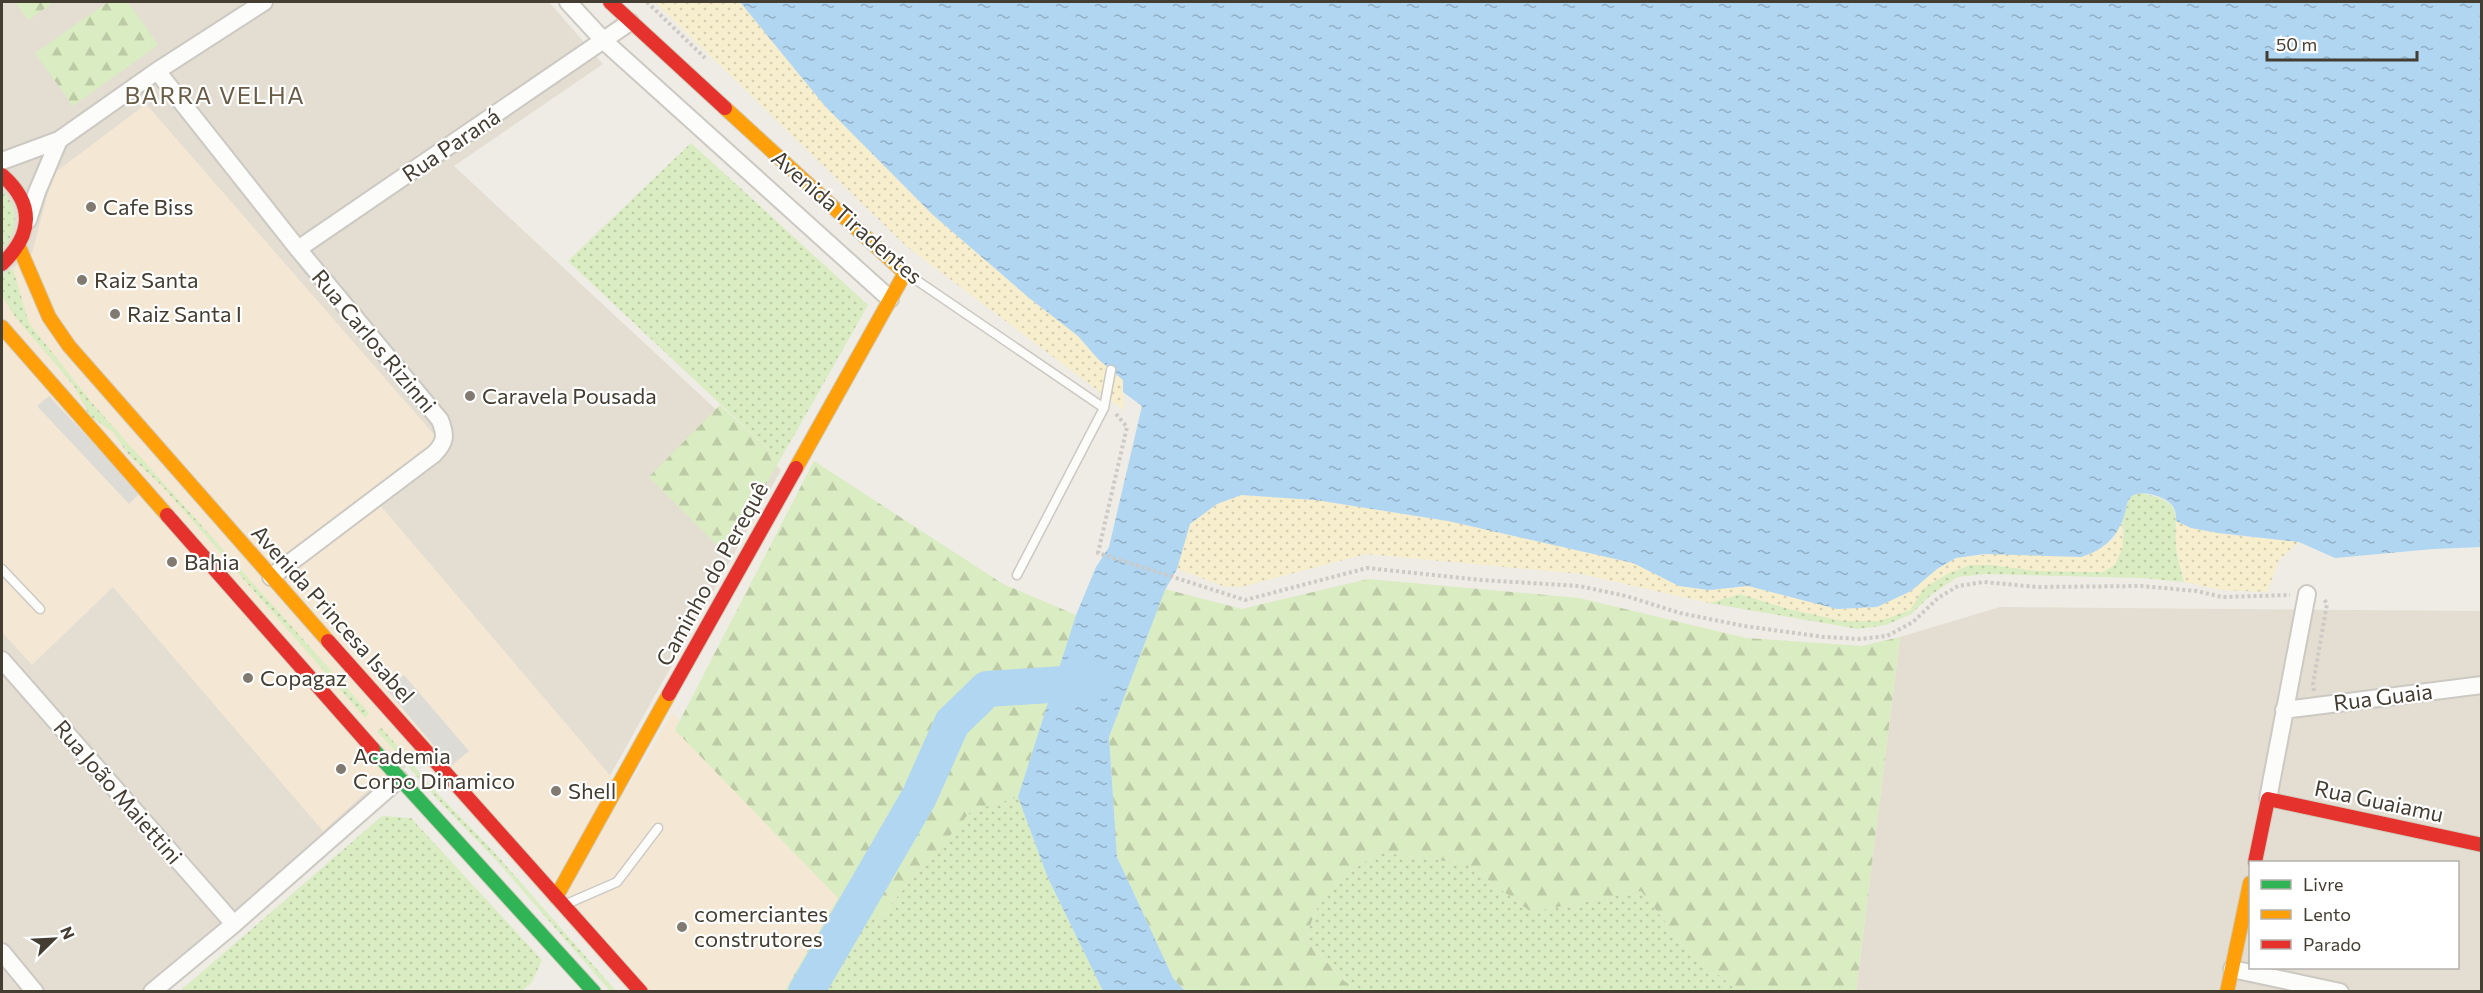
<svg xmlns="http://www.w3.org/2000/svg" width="2483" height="993" viewBox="0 0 2483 993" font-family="Commissioner,sans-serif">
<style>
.residential{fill:#e3ded1;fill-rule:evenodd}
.commercial{fill:#f4e8d5}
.grass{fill:url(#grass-dots)}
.forest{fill:url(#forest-firs)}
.sand{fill:url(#sand-dots)}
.parking{fill:#dddbd5}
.water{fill:url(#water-ripples)}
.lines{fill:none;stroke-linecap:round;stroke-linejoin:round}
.river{stroke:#b0d6f2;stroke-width:36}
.lane-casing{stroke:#ccc9c3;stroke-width:11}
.street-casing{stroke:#ccc9c3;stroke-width:20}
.fast-casing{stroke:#cfcbbc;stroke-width:16}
.slow-casing{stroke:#cfcbbc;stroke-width:16}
.jam-casing{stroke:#cfcbbc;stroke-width:16}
.path{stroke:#cdcac5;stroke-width:4;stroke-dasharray:3 3;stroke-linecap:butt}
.lane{stroke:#fcfcfb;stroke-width:8}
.street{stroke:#fcfcfb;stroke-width:16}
.fast{stroke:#30b455;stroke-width:14}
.slow{stroke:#ff9f0a;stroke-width:14}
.jam{stroke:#e5322d;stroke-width:14}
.poi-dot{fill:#807a70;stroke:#fff;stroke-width:2}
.labels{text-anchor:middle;stroke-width:4.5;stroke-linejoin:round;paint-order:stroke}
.street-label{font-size:22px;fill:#443d31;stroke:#fff}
.poi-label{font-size:22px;fill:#443d31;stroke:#fff;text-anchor:start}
.neighbourhood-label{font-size:24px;letter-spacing:1.5px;fill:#685c47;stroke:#fff}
</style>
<defs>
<pattern id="grass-dots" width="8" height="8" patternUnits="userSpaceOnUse" patternTransform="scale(1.5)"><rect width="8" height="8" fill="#daecc1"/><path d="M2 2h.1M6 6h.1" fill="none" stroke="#bccba6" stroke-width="1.8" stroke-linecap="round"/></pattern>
<pattern id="forest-firs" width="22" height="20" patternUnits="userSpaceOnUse" patternTransform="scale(1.5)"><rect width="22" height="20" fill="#daecc1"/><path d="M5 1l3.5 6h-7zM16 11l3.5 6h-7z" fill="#bccba6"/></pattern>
<pattern id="sand-dots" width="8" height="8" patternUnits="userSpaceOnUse" patternTransform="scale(1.5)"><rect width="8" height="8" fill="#f6eecc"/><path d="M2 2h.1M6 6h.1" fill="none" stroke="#d4cdb0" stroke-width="1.8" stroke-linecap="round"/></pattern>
<pattern id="water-ripples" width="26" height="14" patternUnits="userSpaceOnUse" patternTransform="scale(1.5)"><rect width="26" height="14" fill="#b0d6f2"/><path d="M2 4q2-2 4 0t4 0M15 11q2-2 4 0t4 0" fill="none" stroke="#91afc5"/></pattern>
</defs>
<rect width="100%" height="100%" fill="#eeece5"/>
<path class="residential" d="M 2,2 L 549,2 L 603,64 L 454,166 L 781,470 L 555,874 L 437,739 L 156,991 L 2,992 Z
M 2000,607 L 2481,611 L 2481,991 L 1856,992 L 1900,637 ZM 2250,862 L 2458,862 L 2458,968 L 2250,968 Z"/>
<path class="commercial" d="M 146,104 L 437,438 L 380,505 L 625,793 L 672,713 L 855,882 L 792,991 L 628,991 L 413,750 L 323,831 L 113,587 L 32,665 L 2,632 L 2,276 L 32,253 L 53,174 Z"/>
<path class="grass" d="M 691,143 L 868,305 L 780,460 L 568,261 Z
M 2,191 C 21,208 17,232 2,250 Z
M 13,269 L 29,323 L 92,403 L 369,713 L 365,718 L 162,486 L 128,454 L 113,432 L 90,416 L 74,386 L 16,318 L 2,296 L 2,274 Z
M 2142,493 C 2181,503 2175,507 2176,544 C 2176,556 2181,570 2184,582 L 2144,578 L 1985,574 L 1957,577 L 1931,595 L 1911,614 L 1886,625 L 1858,629 L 1709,603 L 1740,594 L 1789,609 L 1843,621 L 1910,610 L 1924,588 L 1947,574 L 1970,565 L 1992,565 L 2037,571 L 2103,572 L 2124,536 L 2122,522 L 2129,498 L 2135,494 Z
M 382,728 L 437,793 L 494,852 L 616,991 L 610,991 L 496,860 L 436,798 L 377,731 Z
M 1018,797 L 1048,878 L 1103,991 L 784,992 L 838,898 L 878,919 L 971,811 Z
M 382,816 L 411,818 L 542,960 L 532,982 L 522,991 L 180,991 Z
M 1379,852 L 1467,864 L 1531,912 L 1641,891 L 1686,948 L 1738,991 L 1360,991 L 1344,981 L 1305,938 L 1325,889 Z"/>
<path class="forest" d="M 15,2 L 54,2 L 28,20 Z
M 108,2 L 128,2 L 158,45 L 73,106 L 35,53 Z
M 720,405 L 780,460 L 726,554 L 649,477 Z
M 814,461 L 1003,584 L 1076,615 L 1018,797 L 971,811 L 878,919 L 838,898 L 675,730 Z
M 1368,579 L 1579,598 L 1746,638 L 1862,646 L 1900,637 L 1856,991 L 1738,991 L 1686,948 L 1641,891 L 1531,912 L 1467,864 L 1379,852 L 1325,889 L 1305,938 L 1344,981 L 1360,991 L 1185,991 L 1173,978 L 1117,857 L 1109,737 L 1165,589 L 1242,609 Z"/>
<path class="sand" d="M 655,2 L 740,2 L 825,106 L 932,214 L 1028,297 L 1078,336 L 1098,359 L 1123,380 L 1124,410 L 906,246 Z
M 1241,495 L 1316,500 L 1448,521 L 1633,563 L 1679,586 L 1709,590 L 1748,586 L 1838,609 L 1877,607 L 1911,591 L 1937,569 L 1956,558 L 2113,540 L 2122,522 L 2123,547 L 2115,565 L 2103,572 L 2037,571 L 1992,565 L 1970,565 L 1947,574 L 1924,588 L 1910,610 L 1880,621 L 1843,621 L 1789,609 L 1740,594 L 1709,603 L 1581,574 L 1366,554 L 1241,587 L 1226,587 L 1177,569 L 1190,524 L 1217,504 Z
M 2176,521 C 2214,537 2258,537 2299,542 L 2279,560 L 2267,592 L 2222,590 L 2184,582 L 2176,547 Z"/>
<path class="parking" d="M 49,396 L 140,493 L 129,504 L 37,406 Z
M 404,675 L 469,751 L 451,766 L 387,690 Z"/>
<path class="water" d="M 740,2 L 2481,2 L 2481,547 L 2433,549 L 2335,558 L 2299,542 L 2218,533 L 2191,528 L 2176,521 C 2176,515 2176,509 2171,504 C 2164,496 2140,489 2132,496 C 2127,500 2126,508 2125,513 C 2118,537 2104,550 2081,557 L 1984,554 L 1956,558 L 1937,569 L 1911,591 L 1877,607 L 1837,609 L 1748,586 L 1709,590 L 1679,586 L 1633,563 L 1448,521 L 1316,500 L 1241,495 L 1217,504 L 1190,524 L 1177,569 L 1165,590 L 1109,737 L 1117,857 L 1173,978 L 1185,991 L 1103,991 L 1048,878 L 1018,797 L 1076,615 L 1096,567 L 1109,547 L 1142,406 L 1123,392 L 1123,380 L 1098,359 L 1078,336 L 1028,297 L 932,214 L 825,106 Z"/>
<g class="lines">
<path class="river" d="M 806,992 L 919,797 L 952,723 L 987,689 L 1096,682"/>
<defs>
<path id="lane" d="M 906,273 L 1104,408
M 2,569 L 40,609
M 1017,575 L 1104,408 L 1111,370
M 564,905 L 617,882 L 658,828"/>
<path id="street" d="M 568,2 L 604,41 L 890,299
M 157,71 L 298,249 L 440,420 C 446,435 446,442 434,454 L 271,577
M 2,161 L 59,140 L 157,71 L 264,2
M 28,220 L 37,192 L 59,140
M 298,249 L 630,22
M 2,660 L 234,924
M 2284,710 L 2482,685
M 2268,799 L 2307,594
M 2,952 L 35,992
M 2232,969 L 2340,992
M 152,992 L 234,924 L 399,779"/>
<path id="fast" d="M 373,749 L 594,992"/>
<path id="slow" d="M 725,108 L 905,273 L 796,468
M 19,247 L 49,317 L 69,346 L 328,641
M 2,327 L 167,515
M 556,897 L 669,694
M 2227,992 L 2250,883"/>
<path id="jam" d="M 610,2 L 725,108
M 2,175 C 35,204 33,234 2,264
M 167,515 L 373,749
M 328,641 L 641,992
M 669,694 L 796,468
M 2255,862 L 2268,799 L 2482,845"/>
</defs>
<use href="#lane" class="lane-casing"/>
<use href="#street" class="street-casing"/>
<use href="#fast" class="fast-casing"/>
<use href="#slow" class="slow-casing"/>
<use href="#jam" class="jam-casing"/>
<path class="path" d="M 647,2 L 705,58
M 1116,414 L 1127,427 L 1098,553 L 1245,600 L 1367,568 L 1481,580 L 1579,586 L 1626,596 L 1680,613 L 1744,626 L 1824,637 L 1860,639 L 1887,636 L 1913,622 L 1938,598 L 1958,586 L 1984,582 L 2037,587 L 2141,586 L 2197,591 L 2222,597 L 2290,595
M 2314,691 L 2313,684 L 2327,604 L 2324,599"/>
<use href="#lane" class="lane"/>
<use href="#street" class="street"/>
<use href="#fast" class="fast"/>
<use href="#slow" class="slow"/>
<use href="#jam" class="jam"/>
</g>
<g class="poi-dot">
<circle cx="91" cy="207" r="6"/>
<circle cx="82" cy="280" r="6"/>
<circle cx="115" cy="314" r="6"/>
<circle cx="470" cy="396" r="6"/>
<circle cx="172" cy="562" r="6"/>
<circle cx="248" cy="678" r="6"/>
<circle cx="341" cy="769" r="6"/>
<circle cx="556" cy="791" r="6"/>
<circle cx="682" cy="927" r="6"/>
</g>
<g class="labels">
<g class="street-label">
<text transform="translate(451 145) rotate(-34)" y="8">Rua Paraná</text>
<text transform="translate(847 217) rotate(41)" y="8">Avenida Tiradentes</text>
<text transform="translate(374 341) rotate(50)" y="8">Rua Carlos Rizinni</text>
<text transform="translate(712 574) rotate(-61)" y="8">Caminho do Perequê</text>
<text transform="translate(333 614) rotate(48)" y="8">Avenida Princesa Isabel</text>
<text transform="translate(2383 697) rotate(-7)" y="8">Rua Guaia</text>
<text transform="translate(118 792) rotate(49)" y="8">Rua João Maiettini</text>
<text transform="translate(2379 801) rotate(12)" y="8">Rua Guaiamu</text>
</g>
<g class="poi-label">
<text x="103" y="215">Cafe Biss</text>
<text x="94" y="288">Raiz Santa</text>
<text x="127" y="322">Raiz Santa I</text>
<text x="482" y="404">Caravela Pousada</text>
<text x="184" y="570">Bahia</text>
<text x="260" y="686">Copagaz</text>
<text x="353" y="764">Academia<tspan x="353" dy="25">Corpo Dinamico</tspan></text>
<text x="568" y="799">Shell</text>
<text x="694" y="922">comerciantes<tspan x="694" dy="25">construtores</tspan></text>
</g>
<g class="neighbourhood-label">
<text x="215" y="104">BARRA VELHA</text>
</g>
</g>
<rect width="2483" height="993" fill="none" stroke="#443d31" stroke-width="6"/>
<rect x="2249" y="861" width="210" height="108" fill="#ffffff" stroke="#b4b1ad" stroke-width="1.5"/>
<rect x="2261" y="880" width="30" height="9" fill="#30b455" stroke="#b4b1ad" stroke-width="1.5"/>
<text x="2303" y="891" font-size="18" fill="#443d31">Livre</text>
<rect x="2261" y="910" width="30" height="9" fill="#ff9f0a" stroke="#b4b1ad" stroke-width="1.5"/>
<text x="2303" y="921" font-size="18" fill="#443d31">Lento</text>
<rect x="2261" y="940" width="30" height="9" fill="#e5322d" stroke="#b4b1ad" stroke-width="1.5"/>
<text x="2303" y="951" font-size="18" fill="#443d31">Parado</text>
<g transform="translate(54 939) rotate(66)" stroke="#ffffff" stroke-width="4.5" paint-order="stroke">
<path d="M0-4.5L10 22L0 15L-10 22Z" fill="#443d31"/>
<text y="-9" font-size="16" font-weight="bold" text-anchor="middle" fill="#443d31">N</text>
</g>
<path d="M2267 51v9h150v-9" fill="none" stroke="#443d31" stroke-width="3"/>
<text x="2276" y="51" font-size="18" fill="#443d31" stroke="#ffffff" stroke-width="4.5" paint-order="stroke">50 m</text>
</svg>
